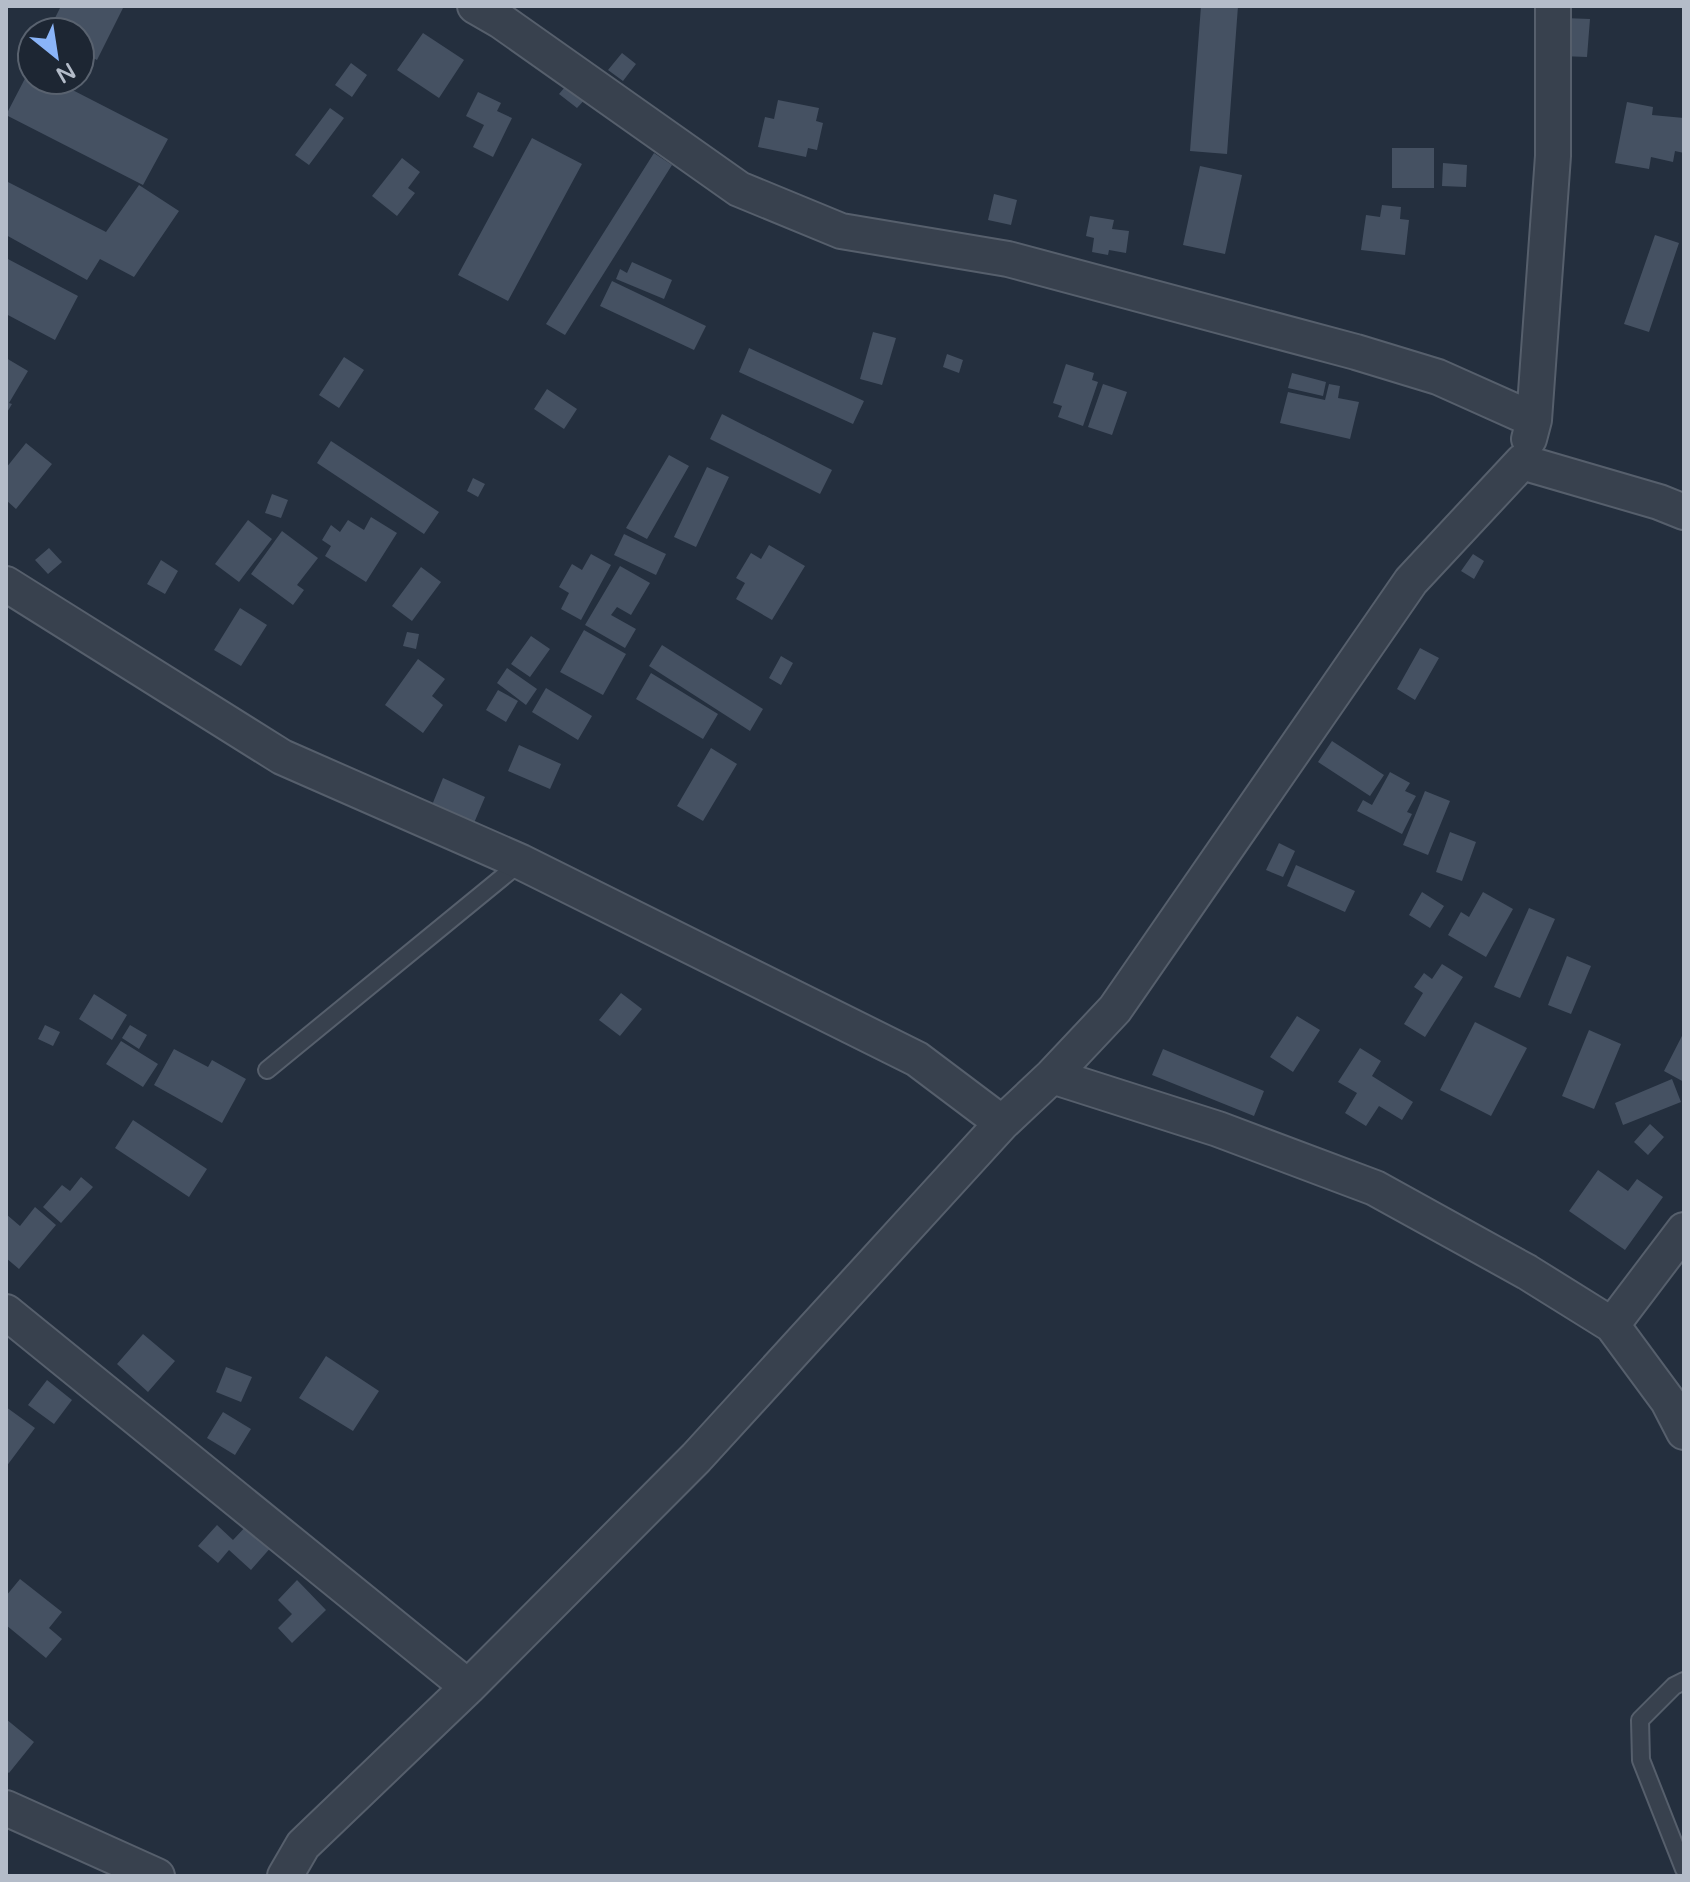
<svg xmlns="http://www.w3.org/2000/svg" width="1690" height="1882" viewBox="0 0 1690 1882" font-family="'Varela Round',sans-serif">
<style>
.building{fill:#455162}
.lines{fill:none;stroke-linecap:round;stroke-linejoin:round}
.lane-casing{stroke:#565f6c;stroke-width:20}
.street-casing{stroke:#565f6c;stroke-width:38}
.lane{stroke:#38414e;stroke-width:16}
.street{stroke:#38414e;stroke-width:34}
</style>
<rect width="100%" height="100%" fill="#242f3e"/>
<path class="building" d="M 61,6 L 124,6 L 97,60 L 80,51 L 80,32 L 48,32 Z
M 1201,6 L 1238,6 L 1227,154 L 1190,151 Z
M 1564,18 L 1590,19 L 1587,57 L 1561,56 Z
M 423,33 L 464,60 L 439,98 L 397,70 Z
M 622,53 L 636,64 L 623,81 L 608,70 Z
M 351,63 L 367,75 L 352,97 L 335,85 Z
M 32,65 L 32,80 L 53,80 L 168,139 L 143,185 L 6,115 Z
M 570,81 L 588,96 L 577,108 L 559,94 Z
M 478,92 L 501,103 L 497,111 L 512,118 L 493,157 L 473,147 L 484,125 L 466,116 Z
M 778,100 L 819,108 L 816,121 L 823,123 L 817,150 L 808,148 L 806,157 L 758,147 L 765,117 L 774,119 Z
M 1627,102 L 1653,107 L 1652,115 L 1684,118 L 1684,153 L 1675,151 L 1673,162 L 1651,157 L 1649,169 L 1615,163 Z
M 330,108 L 344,118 L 309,165 L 295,155 Z
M 532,138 L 582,164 L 508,301 L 458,275 Z
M 1392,148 L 1434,148 L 1434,188 L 1392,188 Z
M 654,153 L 672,165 L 565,335 L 546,324 Z
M 402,158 L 420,172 L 408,188 L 415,193 L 397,216 L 372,196 Z
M 1443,163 L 1467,165 L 1466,187 L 1442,186 Z
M 1200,166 L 1242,175 L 1225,254 L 1183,245 Z
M 6,181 L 106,232 L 139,185 L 179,211 L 134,277 L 100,259 L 87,280 L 6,235 Z
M 994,194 L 1017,200 L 1011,225 L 988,220 Z
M 1382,205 L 1401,207 L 1400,219 L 1409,220 L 1405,255 L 1361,250 L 1366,215 L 1380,217 Z
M 1090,216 L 1114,220 L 1112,229 L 1129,231 L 1126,253 L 1109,250 L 1108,255 L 1092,252 L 1094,238 L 1086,236 Z
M 1655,235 L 1679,243 L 1649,332 L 1624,324 Z
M 6,258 L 78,296 L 55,340 L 6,314 Z
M 632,262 L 672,280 L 664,299 L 616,279 L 620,269 L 627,273 Z
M 612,281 L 706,326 L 694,350 L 600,306 Z
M 873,332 L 896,338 L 882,385 L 860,379 Z
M 749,348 L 864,401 L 853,424 L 739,372 Z
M 947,354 L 963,360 L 959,373 L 943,367 Z
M 344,357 L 364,370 L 339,408 L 319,395 Z
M 6,358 L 28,371 L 9,403 L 12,404 L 6,414 Z
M 1066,364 L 1094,373 L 1092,380 L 1098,382 L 1083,426 L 1058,417 L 1062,406 L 1053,403 Z
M 1292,373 L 1326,382 L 1323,396 L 1288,388 Z
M 1103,384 L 1127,392 L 1112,435 L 1088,427 Z
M 1329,384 L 1340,386 L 1338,398 L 1359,402 L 1350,439 L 1280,423 L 1288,392 L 1325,400 Z
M 547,389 L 577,409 L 564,429 L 534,409 Z
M 722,414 L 832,470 L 820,494 L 710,439 Z
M 331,441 L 439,512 L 424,534 L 317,463 Z
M 26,443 L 52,464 L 16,509 L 6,500 L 6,468 Z
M 669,455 L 689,466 L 647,539 L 626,528 Z
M 707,467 L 729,477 L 696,547 L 674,537 Z
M 473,478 L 485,484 L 478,497 L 467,491 Z
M 272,494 L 288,500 L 281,518 L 265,513 Z
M 371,517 L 397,533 L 366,582 L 325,556 L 331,546 L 322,540 L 331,525 L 340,532 L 348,520 L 364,530 Z
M 248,520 L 272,539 L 239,582 L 215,564 Z
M 282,531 L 318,558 L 297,585 L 304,590 L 293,605 L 251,574 Z
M 624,534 L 666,554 L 656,575 L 614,555 Z
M 769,545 L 805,566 L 772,620 L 736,599 L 745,583 L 736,578 L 751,553 L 761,559 Z
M 49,548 L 62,562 L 48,574 L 35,560 Z
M 591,554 L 611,565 L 581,620 L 561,609 L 569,593 L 559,587 L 572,564 L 582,570 Z
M 1473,554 L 1484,561 L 1474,579 L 1461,571 Z
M 161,560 L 178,571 L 165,594 L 147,584 Z
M 620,566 L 650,583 L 631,615 L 617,607 L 611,615 L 636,629 L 625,648 L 585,625 Z
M 421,567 L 441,582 L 412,621 L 392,606 Z
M 240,608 L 267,625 L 241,666 L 214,650 Z
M 584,630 L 626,654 L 603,695 L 560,672 Z
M 407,632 L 419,634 L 416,649 L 403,646 Z
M 531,636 L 550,649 L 530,677 L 511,664 Z
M 662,645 L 763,709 L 750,731 L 649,666 Z
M 1420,648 L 1439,658 L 1415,700 L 1397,689 Z
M 781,656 L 793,663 L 781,685 L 769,678 Z
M 418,659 L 445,679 L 432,696 L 443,705 L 423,733 L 385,705 Z
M 507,668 L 537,689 L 526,705 L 497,683 Z
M 651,673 L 718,714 L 703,739 L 636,699 Z
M 546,688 L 592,716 L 578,740 L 532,712 Z
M 498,690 L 518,701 L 506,722 L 486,710 Z
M 1332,741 L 1384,775 L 1370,796 L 1318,762 Z
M 519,745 L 561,764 L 550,789 L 508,771 Z
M 711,748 L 737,764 L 703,821 L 677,806 Z
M 1390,772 L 1410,783 L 1405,791 L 1416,796 L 1407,812 L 1412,814 L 1402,834 L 1357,811 L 1363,800 L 1372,805 Z
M 443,778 L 485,797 L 474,823 L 432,805 Z
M 1425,791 L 1450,801 L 1428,855 L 1403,845 Z
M 1450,832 L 1476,842 L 1462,881 L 1436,872 Z
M 1279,843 L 1295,851 L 1283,877 L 1266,870 Z
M 1296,865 L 1355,891 L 1345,912 L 1287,886 Z
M 1422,892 L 1444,906 L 1430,928 L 1409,915 Z
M 1483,892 L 1513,909 L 1486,957 L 1448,935 L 1461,912 L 1469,917 Z
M 1529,908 L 1555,919 L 1520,998 L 1494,987 Z
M 1567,956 L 1591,966 L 1571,1014 L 1548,1005 Z
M 1442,964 L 1463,977 L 1425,1037 L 1404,1024 L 1423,993 L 1414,987 L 1424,973 L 1432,979 Z
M 621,993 L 642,1009 L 620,1036 L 599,1020 Z
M 94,994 L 127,1015 L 112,1040 L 79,1019 Z
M 1297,1016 L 1320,1030 L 1293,1072 L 1270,1057 Z
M 1475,1022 L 1527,1048 L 1491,1116 L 1440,1090 Z
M 45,1025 L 60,1032 L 53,1046 L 38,1039 Z
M 130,1025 L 147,1035 L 139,1049 L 122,1038 Z
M 1589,1030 L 1621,1044 L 1594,1109 L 1562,1096 Z
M 1684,1032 L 1684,1082 L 1664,1071 Z
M 121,1041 L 158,1064 L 143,1087 L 106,1064 Z
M 1360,1048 L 1381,1061 L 1372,1076 L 1413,1102 L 1402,1120 L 1379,1106 L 1366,1126 L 1345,1113 L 1357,1093 L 1338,1082 Z
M 174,1049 L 208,1067 L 212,1060 L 246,1079 L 222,1123 L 154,1085 Z
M 1163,1049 L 1264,1091 L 1254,1116 L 1152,1075 Z
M 1672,1079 L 1681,1102 L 1623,1125 L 1615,1103 Z
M 133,1120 L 207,1169 L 189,1197 L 115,1148 Z
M 1650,1124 L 1664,1137 L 1648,1155 L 1634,1142 Z
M 1598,1170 L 1628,1191 L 1637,1179 L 1663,1197 L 1625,1250 L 1569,1211 Z
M 81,1177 L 93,1187 L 61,1223 L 43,1207 L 62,1185 L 70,1191 Z
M 35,1207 L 56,1225 L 19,1269 L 6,1258 L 6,1214 L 20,1226 Z
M 143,1334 L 175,1361 L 148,1392 L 117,1364 Z
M 326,1356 L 379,1391 L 353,1431 L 299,1398 Z
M 226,1367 L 252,1377 L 241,1402 L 216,1392 Z
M 47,1380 L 72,1400 L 54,1424 L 28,1405 Z
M 6,1407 L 35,1428 L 6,1467 Z
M 223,1412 L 251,1429 L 235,1455 L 207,1438 Z
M 249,1523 L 273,1545 L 251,1570 L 229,1550 L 218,1563 L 198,1546 L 217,1525 L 233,1540 Z
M 20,1579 L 62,1612 L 49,1628 L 62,1639 L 46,1658 L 6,1625 L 6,1596 Z
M 297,1580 L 326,1610 L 292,1643 L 278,1628 L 292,1614 L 278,1600 Z
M 6,1719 L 34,1742 L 9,1773 L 6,1771 Z"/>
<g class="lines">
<defs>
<path id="lane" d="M 267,1070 L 521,862
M 1684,1681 L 1674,1686 L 1640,1720 L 1641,1760 L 1684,1869"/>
<path id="street" d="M 475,6 L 501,21 L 739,189 L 841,231 L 1008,259 L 1356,352 L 1438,377 L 1534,420
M 1529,439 L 1534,420 L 1553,156 L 1553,6
M 6,584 L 282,757 L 521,862 L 917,1059 L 1002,1123 L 1052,1076 L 1115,1009 L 1411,581 L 1522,462 L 1659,502 L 1684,512
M 1052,1076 L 1218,1129 L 1375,1188 L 1527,1272 L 1612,1325 L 1668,1401 L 1684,1432
M 6,1312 L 468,1687
M 1612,1325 L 1684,1230
M 6,1808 L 157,1876
M 285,1876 L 303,1845 L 468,1687 L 696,1458 L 1002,1123"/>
</defs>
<use href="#lane" class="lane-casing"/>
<use href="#street" class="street-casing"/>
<use href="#lane" class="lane"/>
<use href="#street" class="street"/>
</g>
<rect width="1690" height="1882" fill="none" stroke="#b4bcc9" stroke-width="16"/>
<g transform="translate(56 56) rotate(150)"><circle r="38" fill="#1d2633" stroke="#59626f" stroke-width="2"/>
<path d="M0-6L14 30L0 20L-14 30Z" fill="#8ab4f8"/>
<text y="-12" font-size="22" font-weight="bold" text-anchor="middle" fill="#b4bcc9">N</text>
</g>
</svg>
